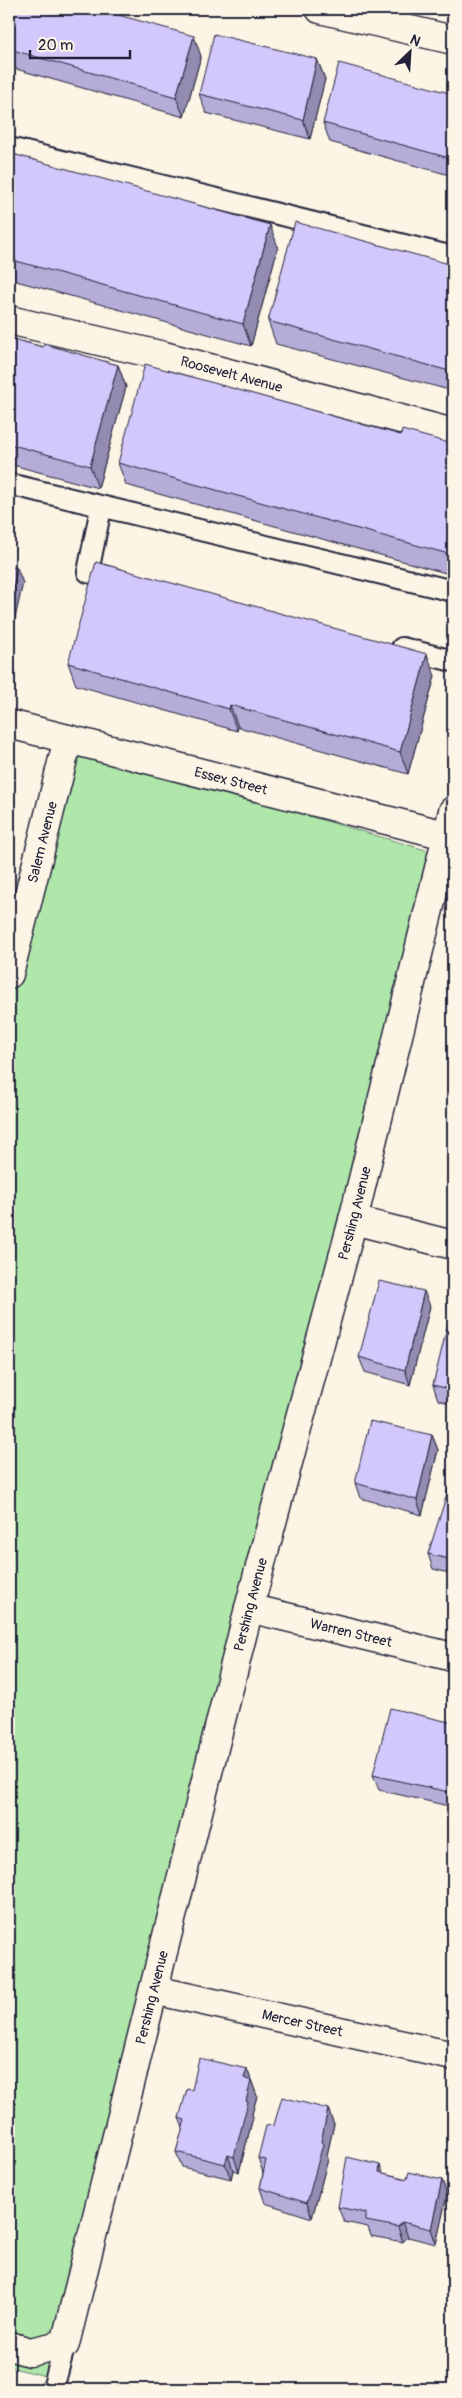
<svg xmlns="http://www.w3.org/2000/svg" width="462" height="2398" viewBox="0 0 462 2398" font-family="Pangolin,sans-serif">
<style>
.green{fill:#afe7aa;stroke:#688472}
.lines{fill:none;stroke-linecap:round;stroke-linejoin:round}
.lane-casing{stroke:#22223b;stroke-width:24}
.street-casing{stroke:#22223b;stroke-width:31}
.secondary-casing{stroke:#22223b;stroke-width:31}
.lane{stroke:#fcf5e5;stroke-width:20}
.street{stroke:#fcf5e5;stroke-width:28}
.secondary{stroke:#fcf5e5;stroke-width:28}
.wall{fill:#b5acd8;stroke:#22223b}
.shaded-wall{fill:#948cb0;stroke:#22223b}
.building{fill:#d3c8fb;stroke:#22223b}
.labels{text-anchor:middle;stroke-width:4.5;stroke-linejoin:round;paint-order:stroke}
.street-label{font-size:14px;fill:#22223b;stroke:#fcf5e5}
</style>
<rect width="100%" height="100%" fill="#fcf5e5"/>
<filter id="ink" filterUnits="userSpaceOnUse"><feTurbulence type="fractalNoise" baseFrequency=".02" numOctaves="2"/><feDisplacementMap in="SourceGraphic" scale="10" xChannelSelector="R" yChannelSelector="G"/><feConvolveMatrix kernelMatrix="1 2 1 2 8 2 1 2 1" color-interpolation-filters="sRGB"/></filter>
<g filter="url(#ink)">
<path class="green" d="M 61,744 L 443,855 L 58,2379 L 9,2367 L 9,951 Z"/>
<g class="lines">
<defs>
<path id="lane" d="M 9,148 L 453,257
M 9,484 L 453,591
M 101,508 L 88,572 L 118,580
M 402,648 L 453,661
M 53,2389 L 65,2344"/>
<g id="street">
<path d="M 320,9 L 453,40"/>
<path id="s1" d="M 9,724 L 453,837"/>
<path id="s2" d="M 9,974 L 68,739"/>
<path d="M 353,1220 L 453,1245"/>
<path id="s3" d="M 249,1608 L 453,1657"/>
<path id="s4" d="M 154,1990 L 453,2056"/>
<path id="s5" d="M 9,2346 L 30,2352 L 65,2344 L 249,1608 L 353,1220 L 453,811"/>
</g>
<g id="secondary">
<path id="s6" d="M 9,320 L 164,356 L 453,433"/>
</g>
</defs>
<use href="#lane" class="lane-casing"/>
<use href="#street" class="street-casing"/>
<use href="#secondary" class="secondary-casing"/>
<use href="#lane" class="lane"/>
<use href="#street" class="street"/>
<use href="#secondary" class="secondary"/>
</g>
<path class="wall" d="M 9,9 L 201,56 L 184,117 L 9,67 Z
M 317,59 L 325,79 L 310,139 L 206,113 L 199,94 Z
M 453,94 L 453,176 L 330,142 L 323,123 Z
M 9,153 L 278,247 L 251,346 L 9,279 Z
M 453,265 L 453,391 L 276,344 L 268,321 Z
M 9,338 L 43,347 L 118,365 L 126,387 L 98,488 L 9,464 Z
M 453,444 L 453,575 L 126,485 L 118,463 Z
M 68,663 L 435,676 L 408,774 L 238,727 L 237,731 L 76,685 Z
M 430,1306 L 410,1385 L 365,1372 L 359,1357 Z
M 453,1312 L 453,1404 L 438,1400 L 433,1385 Z
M 432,1435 L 438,1450 L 422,1515 L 360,1498 L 355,1483 Z
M 453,1482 L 453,1574 L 433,1569 L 428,1554 Z
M 453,1723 L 453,1807 L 379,1790 L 373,1775 Z
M 247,2069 L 257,2096 L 252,2114 L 253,2117 L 239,2172 L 233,2170 L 231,2179 L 182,2167 L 176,2152 L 183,2128 L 179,2118 L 192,2090 Z
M 328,2109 L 334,2124 L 327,2155 L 328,2159 L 312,2218 L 265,2203 L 260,2188 L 263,2173 L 258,2158 L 274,2125 Z
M 380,2165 L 383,2173 L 407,2179 L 442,2180 L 447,2195 L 436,2244 L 408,2237 L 403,2242 L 371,2236 L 368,2227 L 344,2222 L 338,2207 Z"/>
<path class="shaded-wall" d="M 194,36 L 201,56 L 184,117 L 176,97 Z
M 317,59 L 325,79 L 310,139 L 303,120 Z
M 270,225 L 278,247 L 251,346 L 243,324 Z
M 118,365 L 126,387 L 98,488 L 90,466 Z
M 453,538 L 453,565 L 449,554 Z
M 17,568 L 23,583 L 10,641 L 9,637 L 9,607 Z
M 427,654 L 435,676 L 408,774 L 400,752 Z
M 230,705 L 238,727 L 237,731 L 229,709 Z
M 424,1291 L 430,1306 L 410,1385 L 405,1370 Z
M 432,1435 L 438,1450 L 422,1515 L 417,1500 Z
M 247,2069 L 257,2096 L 252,2114 L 253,2117 L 239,2172 L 234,2157 L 246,2101 L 244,2078 Z
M 328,2109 L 334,2124 L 327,2155 L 328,2159 L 312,2218 L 307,2203 Z
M 228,2155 L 233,2170 L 231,2179 L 225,2164 Z
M 380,2165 L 386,2180 L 379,2172 Z
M 442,2180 L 447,2195 L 436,2244 L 431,2229 Z
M 402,2222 L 408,2237 L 403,2242 L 398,2227 Z"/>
<path class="building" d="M 9,9 L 97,9 L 194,36 L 176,97 L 9,49 Z
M 214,34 L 317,59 L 303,120 L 199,94 Z
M 339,63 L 453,94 L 453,159 L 323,123 Z
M 9,153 L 270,225 L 243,324 L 9,259 Z
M 295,222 L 453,265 L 453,372 L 268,321 Z
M 9,338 L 43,347 L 44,344 L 118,365 L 90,466 L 9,444 Z
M 145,364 L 401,435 L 402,430 L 453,444 L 453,538 L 449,554 L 118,463 Z
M 96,562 L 427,654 L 400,752 L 230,705 L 229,709 L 68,663 Z
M 9,566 L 17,568 L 9,607 Z
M 379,1281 L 424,1291 L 405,1370 L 359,1357 Z
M 451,1311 L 453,1312 L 453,1390 L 433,1385 Z
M 370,1421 L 432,1435 L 417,1500 L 355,1483 Z
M 451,1481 L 453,1482 L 453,1560 L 428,1554 Z
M 390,1708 L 453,1723 L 453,1793 L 373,1775 Z
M 199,2058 L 247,2069 L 244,2078 L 251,2081 L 246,2101 L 248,2102 L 234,2157 L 228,2155 L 225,2164 L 176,2152 L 185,2120 L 179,2118 L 187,2089 L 192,2090 Z
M 282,2097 L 328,2109 L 321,2142 L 323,2144 L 307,2203 L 260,2188 L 266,2160 L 258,2158 L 266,2126 L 274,2125 Z
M 347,2157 L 380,2165 L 379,2172 L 407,2179 L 409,2172 L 442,2180 L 431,2229 L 402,2222 L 398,2227 L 366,2221 L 366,2213 L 338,2207 Z"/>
</g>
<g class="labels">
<g class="street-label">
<text dy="5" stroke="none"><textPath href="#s6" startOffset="229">Roosevelt Avenue</textPath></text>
<text dy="5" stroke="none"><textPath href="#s1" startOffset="229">Essex Street</textPath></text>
<text dy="5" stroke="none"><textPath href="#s2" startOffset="136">Salem Avenue</textPath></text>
<text dy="5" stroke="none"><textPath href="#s5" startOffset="1225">Pershing Avenue</textPath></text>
<text dy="5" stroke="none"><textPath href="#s5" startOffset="820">Pershing Avenue</textPath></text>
<text dy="5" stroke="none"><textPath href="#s3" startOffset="105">Warren Street</textPath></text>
<text dy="5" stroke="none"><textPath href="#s5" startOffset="415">Pershing Avenue</textPath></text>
<text dy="5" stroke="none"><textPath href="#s4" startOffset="152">Mercer Street</textPath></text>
</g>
</g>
<rect width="462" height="2398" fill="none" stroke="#fcf5e5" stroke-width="30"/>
<rect x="15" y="15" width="432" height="2368" fill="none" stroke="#22223b" stroke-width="2" filter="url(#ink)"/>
<g transform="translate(410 52) rotate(25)" stroke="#fcf5e5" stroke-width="4" paint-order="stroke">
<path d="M0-4L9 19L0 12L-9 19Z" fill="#22223b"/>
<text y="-8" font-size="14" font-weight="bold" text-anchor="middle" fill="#22223b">N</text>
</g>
<path d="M30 50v8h100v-8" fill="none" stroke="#22223b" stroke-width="2.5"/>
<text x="38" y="50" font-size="15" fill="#22223b" stroke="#fcf5e5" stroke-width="4" paint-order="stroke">20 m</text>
</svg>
